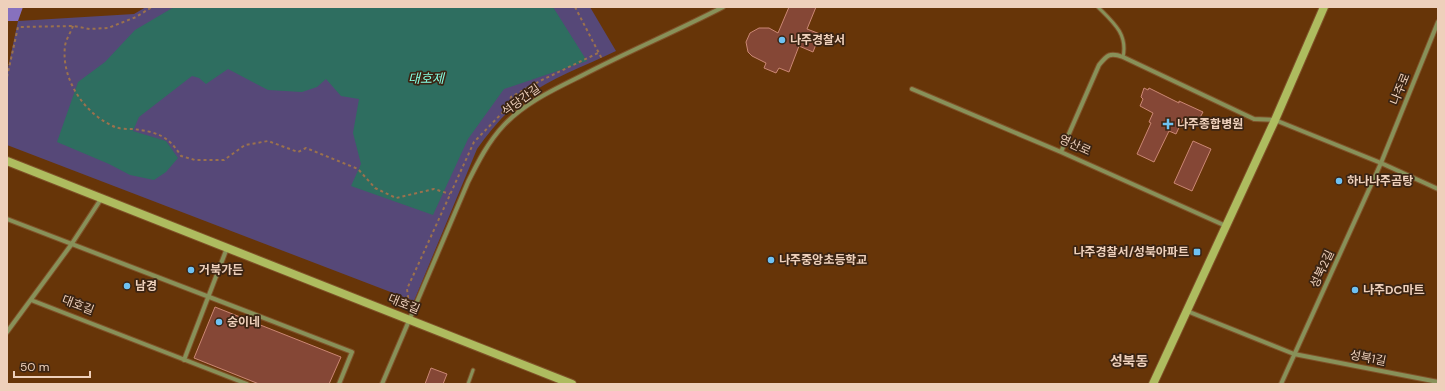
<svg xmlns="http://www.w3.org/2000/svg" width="1445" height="391" viewBox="0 0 1445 391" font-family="'DM Sans','Noto Sans KR',sans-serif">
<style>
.green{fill:#564878}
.forest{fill:#8771be}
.water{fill:#2e6e60}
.building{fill:#854736;stroke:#cb8774}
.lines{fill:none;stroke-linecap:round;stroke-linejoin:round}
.lane-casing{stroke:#7f5128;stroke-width:5}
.street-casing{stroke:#7f5128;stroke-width:6}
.secondary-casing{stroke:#7f5128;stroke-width:10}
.path{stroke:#9b714d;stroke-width:2;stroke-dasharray:3 3;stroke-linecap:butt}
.lane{stroke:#889159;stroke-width:3}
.street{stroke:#889159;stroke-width:4}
.secondary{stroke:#aebc5f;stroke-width:8}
.poi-dot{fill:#6ec2f3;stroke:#3b2413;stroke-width:1.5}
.labels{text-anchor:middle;stroke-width:3.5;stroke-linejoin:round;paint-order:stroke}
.poi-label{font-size:12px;font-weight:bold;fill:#eed0bb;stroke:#3b2413;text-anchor:start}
.street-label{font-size:12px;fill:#eed0bb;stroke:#3b2413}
.water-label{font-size:13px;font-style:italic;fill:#86fee2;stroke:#3b2413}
.quarter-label{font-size:14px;font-weight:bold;fill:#eed0bb;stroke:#3b2413}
</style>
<rect width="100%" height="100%" fill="#673508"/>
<path class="green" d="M 146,7 L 590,7 L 616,51 C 585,66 550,78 523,99 C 505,112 490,131 477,149 L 414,301 L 7,145 L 7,73 L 18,21 L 134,14 Z"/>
<path class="forest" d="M 7,7 L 23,7 L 18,21 L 7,21 Z"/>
<path class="water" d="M 174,7 L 553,7 L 587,61 L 504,89 L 468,139 L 433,215 L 351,186 L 361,164 L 353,133 L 359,99 L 341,96 L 326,79 L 317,87 L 302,92 L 268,90 L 228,69 L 206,84 L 199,78 L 192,76 L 139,117 L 133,131 L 166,141 L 178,158 L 166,172 L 154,180 L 130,175 L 109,164 L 57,142 L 78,82 L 105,62 L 135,30 Z"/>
<path class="building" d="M 789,7 L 816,7 L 807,29 L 820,34 L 813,52 L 799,46 L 789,72 L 779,68 L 776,73 L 764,68 L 766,63 L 752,56 L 748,52 L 746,42 L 750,33 L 759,28 L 769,28 L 778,33 Z
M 1144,88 L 1148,90 L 1149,88 L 1179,103 L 1179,101 L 1203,112 L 1196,125 L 1183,119 L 1176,134 L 1169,131 L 1154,162 L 1137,154 L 1151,123 L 1149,122 L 1153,113 L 1140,106 L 1143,99 L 1141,97 Z
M 1193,141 L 1211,149 L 1192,191 L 1174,183 Z
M 215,307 L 341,357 L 329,384 L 259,384 L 194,358 Z
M 431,368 L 447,374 L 443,384 L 425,384 Z"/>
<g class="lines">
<defs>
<path id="lane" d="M 1098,7 C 1113,22 1128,34 1123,57
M 468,384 L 473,370"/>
<path id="street" d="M 912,89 L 1061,152 L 1226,226
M 1061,152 L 1099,65 C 1107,55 1110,52 1123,57 L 1254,119 L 1275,120 L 1381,163 L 1438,189
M 7,219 L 352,352 L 339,384
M 31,300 L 247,384
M 1187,311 L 1294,354 L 1438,382
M 7,332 L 71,245 L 101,199
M 184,360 L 227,248
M 382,384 L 468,182 C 478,162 488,142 504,125 C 526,102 555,89 583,75 C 629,51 677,31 723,7
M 1281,384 L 1381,163 L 1438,22"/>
<path id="secondary" d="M 7,161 L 572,384
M 1153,384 L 1275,120 L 1324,7"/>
</defs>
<use href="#lane" class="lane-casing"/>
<use href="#street" class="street-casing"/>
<use href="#secondary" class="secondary-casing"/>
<path class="path" d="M 575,7 L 602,59
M 73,26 C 71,32 66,39 65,46 C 61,79 84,114 115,127 C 120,129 127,129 133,129 C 156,132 168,135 181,156 L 195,160 L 224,160 L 245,145 L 268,141 L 298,152 L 306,148 L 358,169 L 375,188 L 396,198 L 434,189 L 450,194
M 7,77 L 18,27 L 73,26 L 90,29 L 108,28 L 136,17 L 152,7
M 409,304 L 407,289 L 474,142 L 507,108 L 511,97 L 540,81 L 598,53"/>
<use href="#lane" class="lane"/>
<use href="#street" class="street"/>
<use href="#secondary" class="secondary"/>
</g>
<g class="poi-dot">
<circle cx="782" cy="40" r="4"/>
<path d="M1166 118h4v4h4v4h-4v4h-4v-4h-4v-4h4z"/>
<circle cx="1339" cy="181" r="4"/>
<rect x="1193" y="248" width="8" height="8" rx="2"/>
<circle cx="771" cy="260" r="4"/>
<circle cx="191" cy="270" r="4"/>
<circle cx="127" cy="286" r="4"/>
<circle cx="1355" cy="290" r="4"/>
<circle cx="219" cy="322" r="4"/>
</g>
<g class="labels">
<g class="poi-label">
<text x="790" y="44">나주경찰서</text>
<text x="1177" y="128">나주종합병원</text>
<text x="1347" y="185">하나나주곰탕</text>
<text x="1189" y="256" text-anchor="end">나주경찰서/성북아파트</text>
<text x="779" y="264">나주중앙초등학교</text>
<text x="199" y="274">거북가든</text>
<text x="135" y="290">남경</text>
<text x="1363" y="294">나주DC마트</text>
<text x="227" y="326">숭이네</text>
</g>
<g class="street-label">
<text transform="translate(1400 89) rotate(-68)" y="4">나주로</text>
<text transform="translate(521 100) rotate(-36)" y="4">석당간길</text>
<text transform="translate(1075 145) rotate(24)" y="4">영산로</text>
<text transform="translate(1322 269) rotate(-65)" y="4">성북2길</text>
<text transform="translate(404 304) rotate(22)" y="4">대호길</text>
<text transform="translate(78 305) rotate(21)" y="4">대호길</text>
<text transform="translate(1368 358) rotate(11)" y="4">성북1길</text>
</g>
<g class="water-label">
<text x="426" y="83">대호제</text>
</g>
<g class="quarter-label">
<text x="1129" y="366">성북동</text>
</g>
</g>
<rect width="1445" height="391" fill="none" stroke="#eed0bb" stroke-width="16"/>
<path d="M14 371v6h76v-6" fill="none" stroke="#eed0bb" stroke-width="2"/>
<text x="20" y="371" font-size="12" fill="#eed0bb" stroke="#3b2413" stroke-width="3" paint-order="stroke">50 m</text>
</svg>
